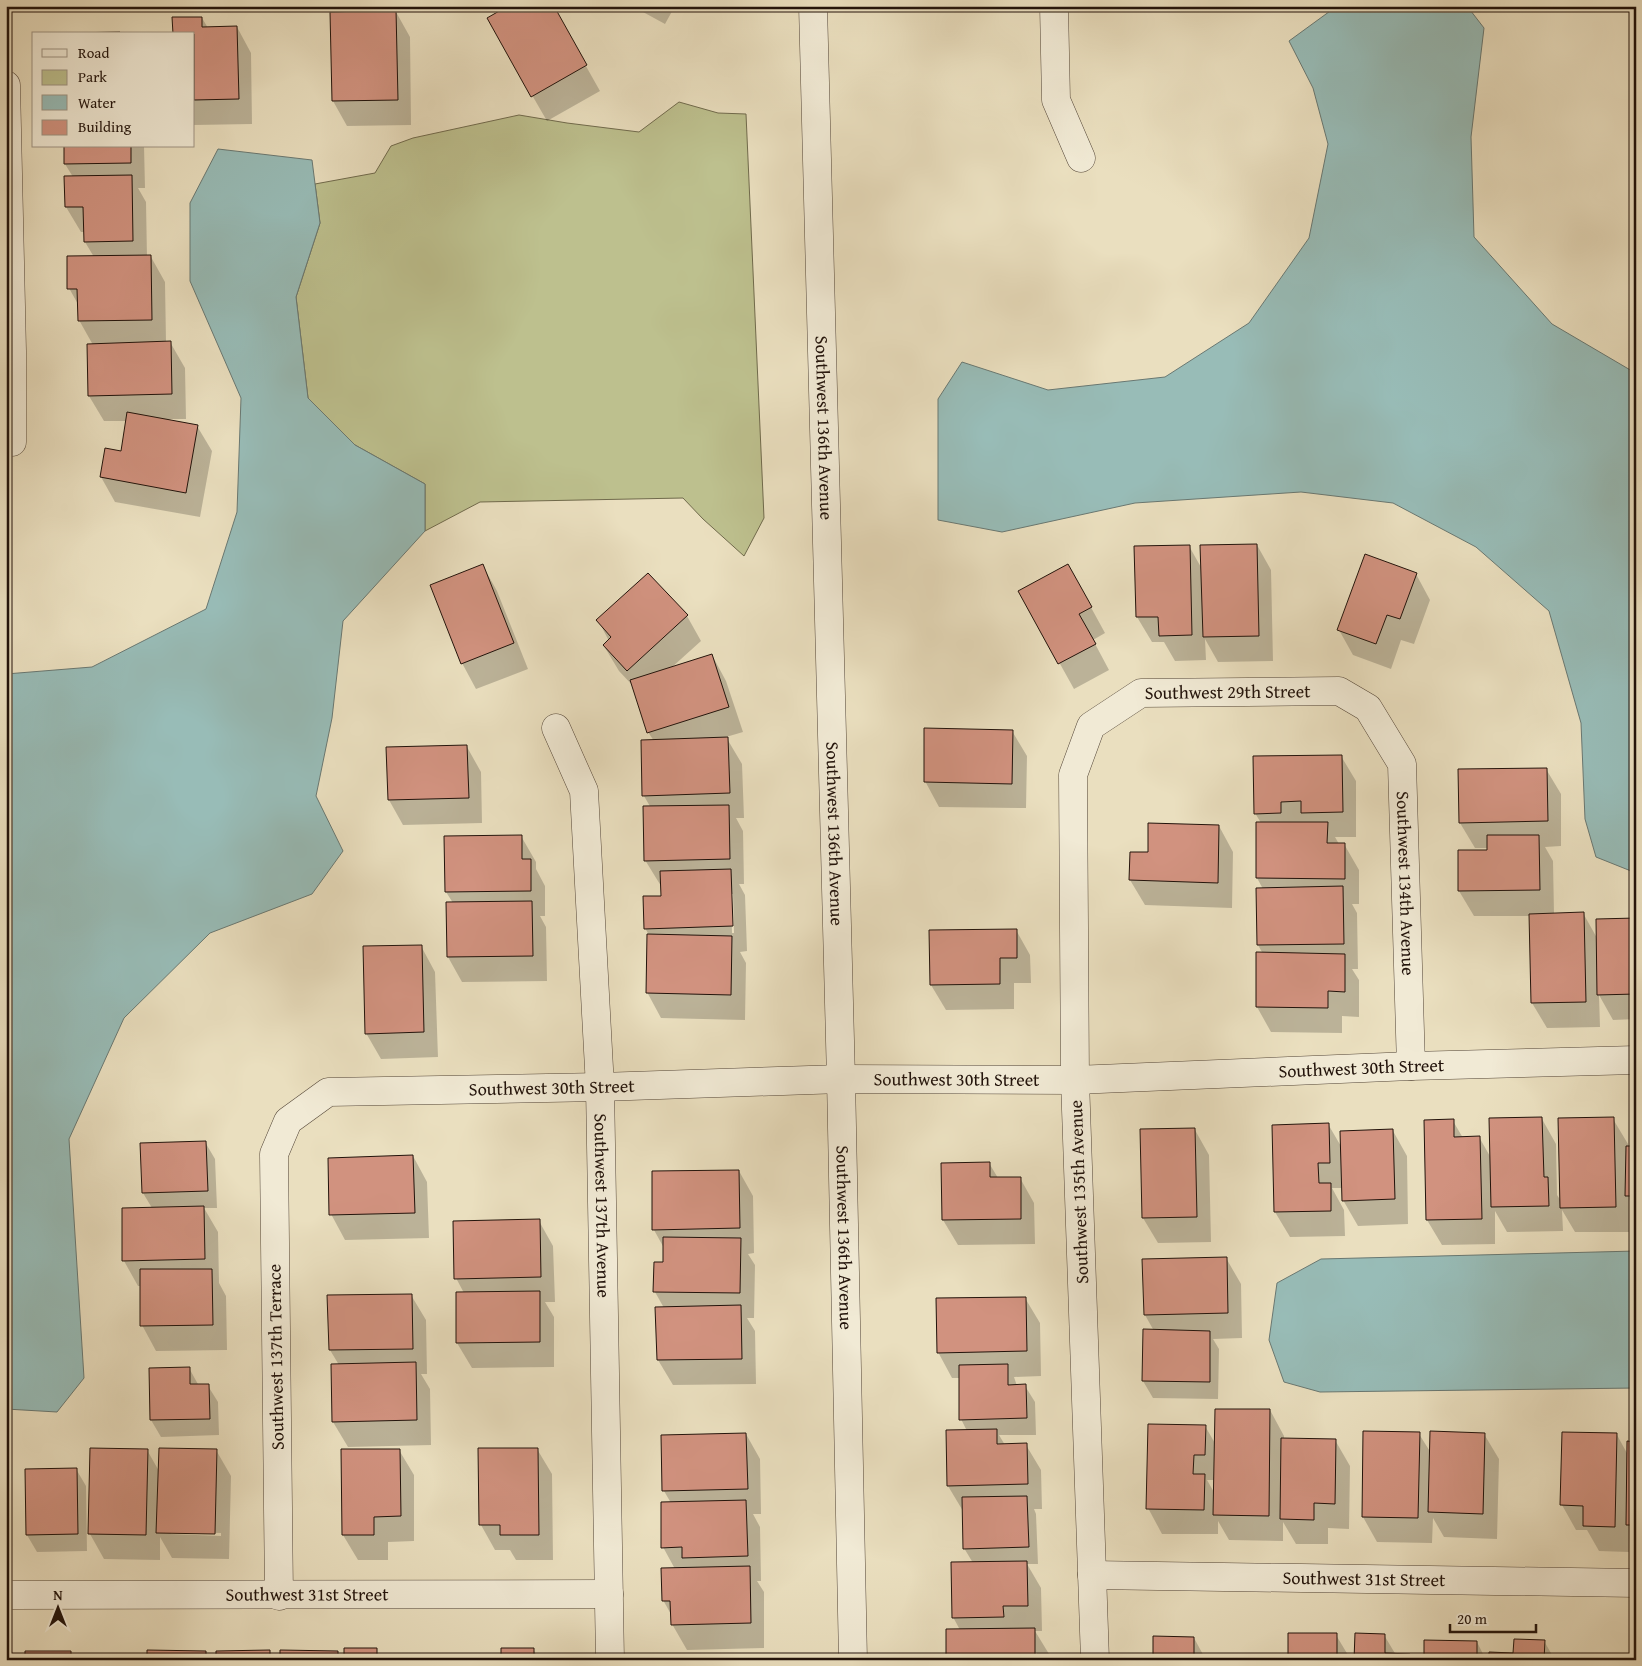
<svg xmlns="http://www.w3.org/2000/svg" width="1642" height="1666" viewBox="0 0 1642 1666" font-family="'Gentium Book Plus',serif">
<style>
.green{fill:#bdc08e;stroke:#706a4c}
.water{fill:#98bcb7;stroke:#697872}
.shadow{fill:#0003;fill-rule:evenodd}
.building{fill:#d1927f;stroke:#22130b}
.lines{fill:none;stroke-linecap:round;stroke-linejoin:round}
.minor-casing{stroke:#544638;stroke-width:29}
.minor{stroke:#f1ead5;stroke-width:28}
.labels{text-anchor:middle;stroke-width:4;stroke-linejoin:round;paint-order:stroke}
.street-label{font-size:18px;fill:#22130b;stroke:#f1ead5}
</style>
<rect width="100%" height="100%" fill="#eadfbf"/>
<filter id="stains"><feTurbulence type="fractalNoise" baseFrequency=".004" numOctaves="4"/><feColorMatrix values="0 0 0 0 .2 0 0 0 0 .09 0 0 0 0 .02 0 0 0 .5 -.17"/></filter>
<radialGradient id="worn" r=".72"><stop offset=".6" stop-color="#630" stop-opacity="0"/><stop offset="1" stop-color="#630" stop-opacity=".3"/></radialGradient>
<path class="green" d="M 679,102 L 718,113 L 746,114 L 764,518 L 744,556 L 703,519 L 683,498 L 480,502 L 425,531 L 425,484 L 355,445 L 308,398 L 296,297 L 320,223 L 315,184 L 375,173 L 391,146 L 413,138 L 519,115 L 567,123 L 639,132 Z"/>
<path class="water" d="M 1337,6 L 1467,6 L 1484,28 L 1471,137 L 1474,237 L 1552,324 L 1632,371 L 1636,372 L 1636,873 L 1596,857 L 1585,819 L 1581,723 L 1549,611 L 1476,547 L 1393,503 L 1301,492 L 1135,503 L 1002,532 L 938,520 L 938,399 L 962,362 L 1048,390 L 1165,377 L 1249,323 L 1309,238 L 1328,144 L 1313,88 L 1289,41 Z
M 218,149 L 312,160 L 320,223 L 296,297 L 308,398 L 355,445 L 425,484 L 425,531 L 343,621 L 332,718 L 316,796 L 343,851 L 312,894 L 210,933 L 124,1018 L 69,1139 L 84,1378 L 57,1412 L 6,1409 L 6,674 L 92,667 L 206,609 L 237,512 L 241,398 L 190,281 L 190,203 Z
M 1636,1251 L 1636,1388 L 1320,1392 L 1284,1382 L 1269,1340 L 1277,1283 L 1321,1259 Z"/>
<path class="shadow" d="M 552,6 L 600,91 L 547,121 L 488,19 Z
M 632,6 L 675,6 L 665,24 Z
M 396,12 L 410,37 L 411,125 L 347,126 L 333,101 L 332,13 Z
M 202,18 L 208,28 L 237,27 L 251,53 L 252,124 L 194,125 L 194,34 Z
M 65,146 L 144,146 L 145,188 L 138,188 L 146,202 L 147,257 L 151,257 L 165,282 L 166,342 L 170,342 L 185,368 L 186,419 L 167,419 L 197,426 L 212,451 L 200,517 L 115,502 L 101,477 L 122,452 L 127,421 L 104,421 L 89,396 L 93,345 L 79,320 L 79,306 L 69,288 L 94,257 L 85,242 L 85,232 L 81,232 L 66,207 L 73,177 L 65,164 Z
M 1257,545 L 1271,570 L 1273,661 L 1218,662 L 1205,639 L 1206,660 L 1175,661 L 1164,642 L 1152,642 L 1137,617 L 1189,546 L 1202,569 Z
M 483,566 L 497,591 L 528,669 L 476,689 L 462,663 Z
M 1416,574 L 1430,600 L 1414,644 L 1401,640 L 1391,669 L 1353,655 L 1339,630 Z
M 1082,591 L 1105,633 L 1093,640 L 1109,670 L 1074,689 L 1020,592 Z
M 687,616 L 701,641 L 671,668 L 712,655 L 726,681 L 743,732 L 726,737 L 742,764 L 744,818 L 736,818 L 743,831 L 744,884 L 739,884 L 745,895 L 747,951 L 740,952 L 746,963 L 745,1020 L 661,1018 L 647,992 L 649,935 L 645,928 L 662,897 L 661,886 L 645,860 L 651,808 L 644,796 L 654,741 L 648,732 L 634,687 L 619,671 L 604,646 L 609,641 L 598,620 ZM 731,894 L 733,894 L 734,933 L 732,933 Z
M 1012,731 L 1027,756 L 1026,808 L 939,807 L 925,781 Z
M 467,747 L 481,772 L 482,823 L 403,825 L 389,800 Z
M 1341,756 L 1356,781 L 1356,837 L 1335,837 L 1339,844 L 1344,844 L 1359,870 L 1359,904 L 1352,904 L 1357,913 L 1358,969 L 1352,969 L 1359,980 L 1359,1017 L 1342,1016 L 1342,1033 L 1271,1032 L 1257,1007 L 1258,953 L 1263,954 L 1258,945 L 1263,889 L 1257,878 L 1261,823 L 1255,813 Z
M 1546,769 L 1561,794 L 1561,846 L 1545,847 L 1553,861 L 1554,914 L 1583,913 L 1597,938 L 1636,919 L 1636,1019 L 1613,1020 L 1599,995 L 1600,1027 L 1547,1028 L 1532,1003 L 1530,916 L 1474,916 L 1459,891 L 1488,851 L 1488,848 L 1475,848 L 1460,823 Z
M 1219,826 L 1233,852 L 1232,908 L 1145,905 L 1130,880 L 1149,853 Z
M 521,836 L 536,862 L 536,869 L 545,886 L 545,916 L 540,916 L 546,927 L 547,981 L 462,982 L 448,957 L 447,903 L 453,903 L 446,892 Z
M 1016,930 L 1030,955 L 1031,983 L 1014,983 L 1014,1009 L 946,1010 L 931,985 Z
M 421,946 L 435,972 L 438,1057 L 381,1059 L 366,1033 Z
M 1542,1119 L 1556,1144 L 1557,1195 L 1561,1201 L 1613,1119 L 1628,1144 L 1628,1147 L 1636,1148 L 1636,1211 L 1629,1199 L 1629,1232 L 1575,1232 L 1562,1210 L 1563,1231 L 1507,1232 L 1495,1211 L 1495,1244 L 1442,1245 L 1427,1220 L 1453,1121 L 1463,1138 L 1479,1137 L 1491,1158 Z
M 1328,1124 L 1342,1148 L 1393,1131 L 1407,1156 L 1408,1224 L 1358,1226 L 1343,1200 L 1343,1188 L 1332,1188 L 1344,1210 L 1345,1236 L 1290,1237 L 1275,1212 Z
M 1195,1130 L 1209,1155 L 1211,1242 L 1158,1243 L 1143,1218 Z
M 205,1142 L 215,1159 L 217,1208 L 204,1208 L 218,1232 L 219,1283 L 226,1296 L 227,1350 L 156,1351 L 142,1325 L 141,1286 L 138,1286 L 124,1261 L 152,1208 L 143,1193 Z
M 413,1156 L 427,1182 L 429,1238 L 345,1240 L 331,1214 Z
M 989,1163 L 998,1178 L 1020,1178 L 1034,1203 L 1035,1244 L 958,1245 L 943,1220 L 942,1164 Z
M 739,1171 L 753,1196 L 754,1253 L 748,1254 L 755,1265 L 754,1318 L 747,1318 L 755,1331 L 756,1384 L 673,1385 L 658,1360 L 657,1308 L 664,1308 L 655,1292 L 664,1264 L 664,1248 L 654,1230 Z
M 539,1221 L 553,1246 L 555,1302 L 545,1302 L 554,1317 L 554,1367 L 472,1368 L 457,1343 L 464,1293 L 456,1278 Z
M 1226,1258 L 1241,1284 L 1242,1338 L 1213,1339 L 1219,1349 L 1218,1399 L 1153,1398 L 1143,1381 L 1144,1331 L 1154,1331 L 1145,1315 Z
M 411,1295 L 426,1320 L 427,1374 L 421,1374 L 430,1389 L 431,1445 L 348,1447 L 333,1422 L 332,1365 L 339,1365 L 330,1350 L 329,1296 Z
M 1025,1298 L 1040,1323 L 1041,1376 L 1014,1377 L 1017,1386 L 1025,1386 L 1035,1402 L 1036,1435 L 999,1435 L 1005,1445 L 1026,1445 L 1041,1470 L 1042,1509 L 1034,1509 L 1036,1514 L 1038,1564 L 1027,1564 L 1041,1588 L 1042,1631 L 1035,1631 L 1049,1654 L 1049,1660 L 1037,1660 L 1037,1653 L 960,1630 L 953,1617 L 973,1563 L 964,1548 L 963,1511 L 948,1486 L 967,1431 L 961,1419 L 960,1378 L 952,1378 L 938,1352 Z
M 189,1368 L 199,1386 L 208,1386 L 218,1402 L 219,1435 L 161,1437 L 151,1420 L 150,1369 Z
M 1270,1410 L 1284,1436 L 1284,1439 L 1335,1440 L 1350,1466 L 1349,1529 L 1328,1528 L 1328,1544 L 1296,1544 L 1283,1522 L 1283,1541 L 1229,1540 L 1218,1521 L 1218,1534 L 1162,1534 L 1148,1508 L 1205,1426 L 1216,1445 ZM 1207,1480 L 1215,1480 L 1215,1494 Z
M 746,1434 L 760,1459 L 761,1514 L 753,1514 L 760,1527 L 761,1581 L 757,1581 L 764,1592 L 764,1648 L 687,1650 L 672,1624 L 672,1616 L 663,1600 L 675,1569 L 663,1547 L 671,1503 L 664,1491 Z
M 1419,1434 L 1431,1453 L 1484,1434 L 1499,1459 L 1497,1539 L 1444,1537 L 1433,1518 L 1432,1543 L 1377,1542 L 1363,1517 Z
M 1617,1435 L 1628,1455 L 1636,1443 L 1636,1540 L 1630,1529 L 1629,1552 L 1599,1551 L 1587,1530 L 1576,1530 L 1562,1505 Z
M 537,1449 L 552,1474 L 553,1560 L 516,1560 L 510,1550 L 495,1550 L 481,1525 Z
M 147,1450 L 159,1471 L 216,1450 L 231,1476 L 229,1559 L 172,1558 L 160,1537 L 160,1560 L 104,1559 L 90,1534 ZM 171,1532 L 221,1533 L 221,1536 L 171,1534 Z
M 399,1450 L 414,1475 L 414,1541 L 388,1542 L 388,1560 L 358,1560 L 343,1535 Z
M 76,1469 L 86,1486 L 87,1551 L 37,1552 L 27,1535 Z
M 1336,1635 L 1351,1660 L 1289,1660 Z
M 1384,1635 L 1396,1655 L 1409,1656 L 1412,1660 L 1356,1660 Z
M 1194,1638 L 1206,1660 L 1154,1660 Z
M 1544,1641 L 1555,1660 L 1490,1660 L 1515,1655 Z
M 1477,1642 L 1486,1660 L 1425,1660 Z
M 533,1649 L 539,1660 L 478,1660 L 503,1658 Z
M 70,1652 L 75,1660 L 26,1660 Z"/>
<path class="building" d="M 508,6 L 554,6 L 587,65 L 531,97 L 487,18 Z
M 396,10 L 398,100 L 332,101 L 330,12 Z
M 172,17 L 202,17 L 202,27 L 237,26 L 239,99 L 194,100 L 194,34 L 173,34 Z
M 120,32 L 120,34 L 71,34 L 71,33 Z
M 64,146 L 131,146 L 131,163 L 64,164 Z
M 132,175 L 133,241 L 84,242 L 83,207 L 65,207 L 64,176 Z
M 151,255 L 152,320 L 78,321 L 77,289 L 67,289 L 67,256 Z
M 171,341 L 172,394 L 88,396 L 87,344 Z
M 127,412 L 198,425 L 186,493 L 100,477 L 105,448 L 121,451 Z
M 1257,544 L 1259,636 L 1203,637 L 1200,545 Z
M 1190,545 L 1192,635 L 1159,636 L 1158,617 L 1136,617 L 1134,546 Z
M 1365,554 L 1417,573 L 1400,619 L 1387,615 L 1376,644 L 1337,630 Z
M 483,564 L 514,643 L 461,664 L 430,585 Z
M 1068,564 L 1092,607 L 1079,614 L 1096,644 L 1058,664 L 1018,591 Z
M 648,573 L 688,615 L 627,671 L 603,645 L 611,637 L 596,620 Z
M 712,654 L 729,707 L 647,733 L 630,680 Z
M 924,728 L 1013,730 L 1012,784 L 924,782 Z
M 728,737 L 730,793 L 642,796 L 641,740 Z
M 467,745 L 469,798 L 388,800 L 386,747 Z
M 1342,755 L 1343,812 L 1301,813 L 1301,801 L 1281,802 L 1281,813 L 1254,814 L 1253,756 Z
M 1547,768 L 1548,821 L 1459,823 L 1458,769 Z
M 729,805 L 730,859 L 644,861 L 643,806 Z
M 1256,822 L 1328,822 L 1327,843 L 1345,843 L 1345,879 L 1256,878 Z
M 1148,823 L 1219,825 L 1218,883 L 1129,880 L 1130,852 L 1148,852 Z
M 522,835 L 522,859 L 531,859 L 531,891 L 445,892 L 444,836 Z
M 1487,835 L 1539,835 L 1540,890 L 1458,891 L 1458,850 L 1487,850 Z
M 731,869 L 733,926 L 644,929 L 643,896 L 661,896 L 660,871 Z
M 1343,886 L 1344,944 L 1257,945 L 1256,888 Z
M 532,901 L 533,956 L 447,957 L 446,902 Z
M 1584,912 L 1586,1002 L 1531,1003 L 1529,914 Z
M 1636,918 L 1636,994 L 1597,995 L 1596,919 Z
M 1017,929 L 1017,958 L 1000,958 L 1000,984 L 930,985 L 929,930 Z
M 647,934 L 732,936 L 731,995 L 646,993 Z
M 422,945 L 424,1032 L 365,1034 L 363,946 Z
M 1256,952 L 1345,954 L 1345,992 L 1328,991 L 1328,1008 L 1256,1007 Z
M 1542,1117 L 1544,1177 L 1548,1177 L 1549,1206 L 1491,1207 L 1489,1118 Z
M 1614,1117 L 1616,1207 L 1560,1208 L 1558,1118 Z
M 1454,1119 L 1454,1137 L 1480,1136 L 1482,1219 L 1426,1220 L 1424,1120 Z
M 1329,1123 L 1330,1163 L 1318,1163 L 1319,1183 L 1331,1183 L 1331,1211 L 1274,1212 L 1272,1125 Z
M 1195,1128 L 1197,1217 L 1142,1218 L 1140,1129 Z
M 1393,1129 L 1395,1199 L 1342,1201 L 1340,1131 Z
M 206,1141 L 208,1191 L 142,1193 L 140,1143 Z
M 1626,1146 L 1636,1146 L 1636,1196 L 1625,1196 Z
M 413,1155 L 415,1213 L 329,1215 L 328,1158 Z
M 990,1162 L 990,1177 L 1021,1177 L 1021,1219 L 942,1220 L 941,1163 Z
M 739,1170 L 740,1228 L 652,1230 L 652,1171 Z
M 204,1206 L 205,1259 L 122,1261 L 122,1208 Z
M 540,1219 L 541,1277 L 454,1279 L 453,1221 Z
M 663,1237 L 741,1238 L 740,1293 L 653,1292 L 654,1262 L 663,1262 Z
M 1227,1257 L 1228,1313 L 1144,1315 L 1142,1259 Z
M 140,1269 L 212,1269 L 213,1325 L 140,1326 Z
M 540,1291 L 540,1342 L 456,1343 L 456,1292 Z
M 412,1294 L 413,1349 L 329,1350 L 327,1295 Z
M 1026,1297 L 1027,1351 L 937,1353 L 936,1298 Z
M 741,1305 L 742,1359 L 657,1360 L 655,1307 Z
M 1143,1329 L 1210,1331 L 1210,1382 L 1142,1381 Z
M 416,1362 L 417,1420 L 332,1422 L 331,1364 Z
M 1008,1364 L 1008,1385 L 1026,1384 L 1027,1418 L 959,1420 L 959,1365 Z
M 190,1367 L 190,1384 L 209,1384 L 210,1419 L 150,1420 L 149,1368 Z
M 1215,1409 L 1270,1409 L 1269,1516 L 1213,1515 Z
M 1148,1424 L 1206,1425 L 1205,1455 L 1194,1455 L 1193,1474 L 1205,1474 L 1204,1510 L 1146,1509 Z
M 997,1429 L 997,1444 L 1027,1443 L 1028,1484 L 947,1486 L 946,1430 Z
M 1363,1431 L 1420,1432 L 1418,1518 L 1362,1517 Z
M 1430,1431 L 1485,1433 L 1483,1514 L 1428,1512 Z
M 1562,1432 L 1617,1433 L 1615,1527 L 1583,1526 L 1583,1506 L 1560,1505 Z
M 746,1433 L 748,1489 L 662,1491 L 661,1435 Z
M 1281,1438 L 1336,1439 L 1335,1504 L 1314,1503 L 1314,1520 L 1280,1519 Z
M 1627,1441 L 1636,1442 L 1636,1525 L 1626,1525 Z
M 90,1448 L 148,1449 L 146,1535 L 88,1534 Z
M 159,1448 L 217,1449 L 215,1534 L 156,1533 Z
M 478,1448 L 538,1448 L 539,1535 L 500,1535 L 500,1525 L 479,1525 Z
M 341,1449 L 400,1449 L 401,1516 L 374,1517 L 374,1535 L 342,1535 Z
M 77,1468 L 78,1534 L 26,1535 L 25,1469 Z
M 1027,1496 L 1029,1547 L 963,1549 L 962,1497 Z
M 746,1500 L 748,1556 L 682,1558 L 682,1547 L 661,1548 L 661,1502 Z
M 1027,1561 L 1028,1606 L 1003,1606 L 1004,1617 L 952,1618 L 951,1562 Z
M 750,1566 L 751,1623 L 671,1625 L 670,1601 L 662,1601 L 661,1568 Z
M 1035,1628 L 1035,1660 L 946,1660 L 946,1629 Z
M 1288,1633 L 1337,1633 L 1337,1660 L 1288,1660 Z
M 1355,1633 L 1385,1634 L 1385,1653 L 1410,1654 L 1410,1660 L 1354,1660 Z
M 1153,1636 L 1194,1637 L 1194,1660 L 1153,1660 Z
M 1514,1639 L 1545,1640 L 1544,1660 L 1489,1660 L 1489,1652 L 1513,1653 Z
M 1424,1640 L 1477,1641 L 1477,1660 L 1424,1660 Z
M 344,1648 L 377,1648 L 377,1657 L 403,1657 L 403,1660 L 344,1660 Z
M 501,1648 L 534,1648 L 534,1660 L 477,1660 L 477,1657 L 501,1657 Z
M 147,1650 L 206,1651 L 206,1660 L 147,1660 Z
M 270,1650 L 270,1660 L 216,1660 L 216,1651 Z
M 280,1650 L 338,1651 L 338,1660 L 280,1660 Z
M 25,1651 L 71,1651 L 71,1660 L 25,1660 Z"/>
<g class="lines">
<defs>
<g id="minor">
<path id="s1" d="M 813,6 L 841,1079 L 853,1660"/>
<path d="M 1054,6 L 1056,100 L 1081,158"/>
<path d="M 6,85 L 12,351 L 12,442"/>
<path id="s2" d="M 556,728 L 584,791 L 600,1087 L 610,1660"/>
<path id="s3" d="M 1092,1575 L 1636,1583"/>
<path id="s4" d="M 6,1595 L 609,1594"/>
<path id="s5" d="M 279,1596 L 274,1154 L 288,1121 L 328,1092 L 600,1087 L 841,1079 L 1075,1080 L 1411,1066 L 1636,1060"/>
<path id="s6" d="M 1095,1660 L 1075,1080 L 1073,775 L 1091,726 L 1141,693 L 1339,691 L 1368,708 L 1402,764 L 1411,1066"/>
</g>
</defs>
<use href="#minor" class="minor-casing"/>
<use href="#minor" class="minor"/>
</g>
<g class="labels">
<g class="street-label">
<text dy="6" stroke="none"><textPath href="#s1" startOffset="422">Southwest 136th Avenue</textPath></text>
<text dy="6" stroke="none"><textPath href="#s6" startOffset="1084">Southwest 29th Street</textPath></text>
<text dy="6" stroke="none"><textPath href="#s1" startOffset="828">Southwest 136th Avenue</textPath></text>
<text dy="6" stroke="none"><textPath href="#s6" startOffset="1414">Southwest 134th Avenue</textPath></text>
<text dy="6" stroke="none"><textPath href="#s5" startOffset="1561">Southwest 30th Street</textPath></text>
<text dy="6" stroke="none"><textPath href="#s5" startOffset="1156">Southwest 30th Street</textPath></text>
<text dy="6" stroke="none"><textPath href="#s5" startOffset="751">Southwest 30th Street</textPath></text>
<text transform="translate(1079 1192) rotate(-92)" y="6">Southwest 135th Avenue</text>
<text dy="6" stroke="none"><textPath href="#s2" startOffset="484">Southwest 137th Avenue</textPath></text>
<text dy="6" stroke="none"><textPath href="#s1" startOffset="1232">Southwest 136th Avenue</textPath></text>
<text transform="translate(276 1357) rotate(-91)" y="6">Southwest 137th Terrace</text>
<text dy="6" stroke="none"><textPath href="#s3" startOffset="272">Southwest 31st Street</textPath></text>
<text dy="6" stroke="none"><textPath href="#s4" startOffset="301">Southwest 31st Street</textPath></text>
</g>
</g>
<rect width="1642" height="1666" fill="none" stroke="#eadfbf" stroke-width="25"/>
<rect x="8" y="8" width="1627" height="1651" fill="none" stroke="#22130b" stroke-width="2.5"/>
<rect x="12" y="12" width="1617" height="1641" fill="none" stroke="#22130b"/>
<rect x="32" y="32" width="162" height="115" fill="#f1ead5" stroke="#9e9484"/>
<rect x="42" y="49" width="25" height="8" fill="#f1ead5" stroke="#9e9484"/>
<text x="78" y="58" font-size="15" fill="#22130b">Road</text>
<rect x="42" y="70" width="25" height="15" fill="#bdc08e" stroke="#9e9484"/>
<text x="78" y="82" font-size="15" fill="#22130b">Park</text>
<rect x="42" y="95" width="25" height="15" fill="#98bcb7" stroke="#9e9484"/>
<text x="78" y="108" font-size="15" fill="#22130b">Water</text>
<rect x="42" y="120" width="25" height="15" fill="#d1927f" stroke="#9e9484"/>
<text x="78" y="132" font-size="15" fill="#22130b">Building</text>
<g transform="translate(58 1608)" stroke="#f1ead5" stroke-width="4" paint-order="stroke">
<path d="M0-4L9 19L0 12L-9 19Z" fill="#22130b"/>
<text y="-8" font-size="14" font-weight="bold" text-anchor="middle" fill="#22130b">N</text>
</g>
<path d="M1450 1624v8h86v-8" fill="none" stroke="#22130b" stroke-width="2.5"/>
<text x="1457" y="1624" font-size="15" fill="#22130b" stroke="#f1ead5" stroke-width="4" paint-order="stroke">20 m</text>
<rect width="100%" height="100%" filter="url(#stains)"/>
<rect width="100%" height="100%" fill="url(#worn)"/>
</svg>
